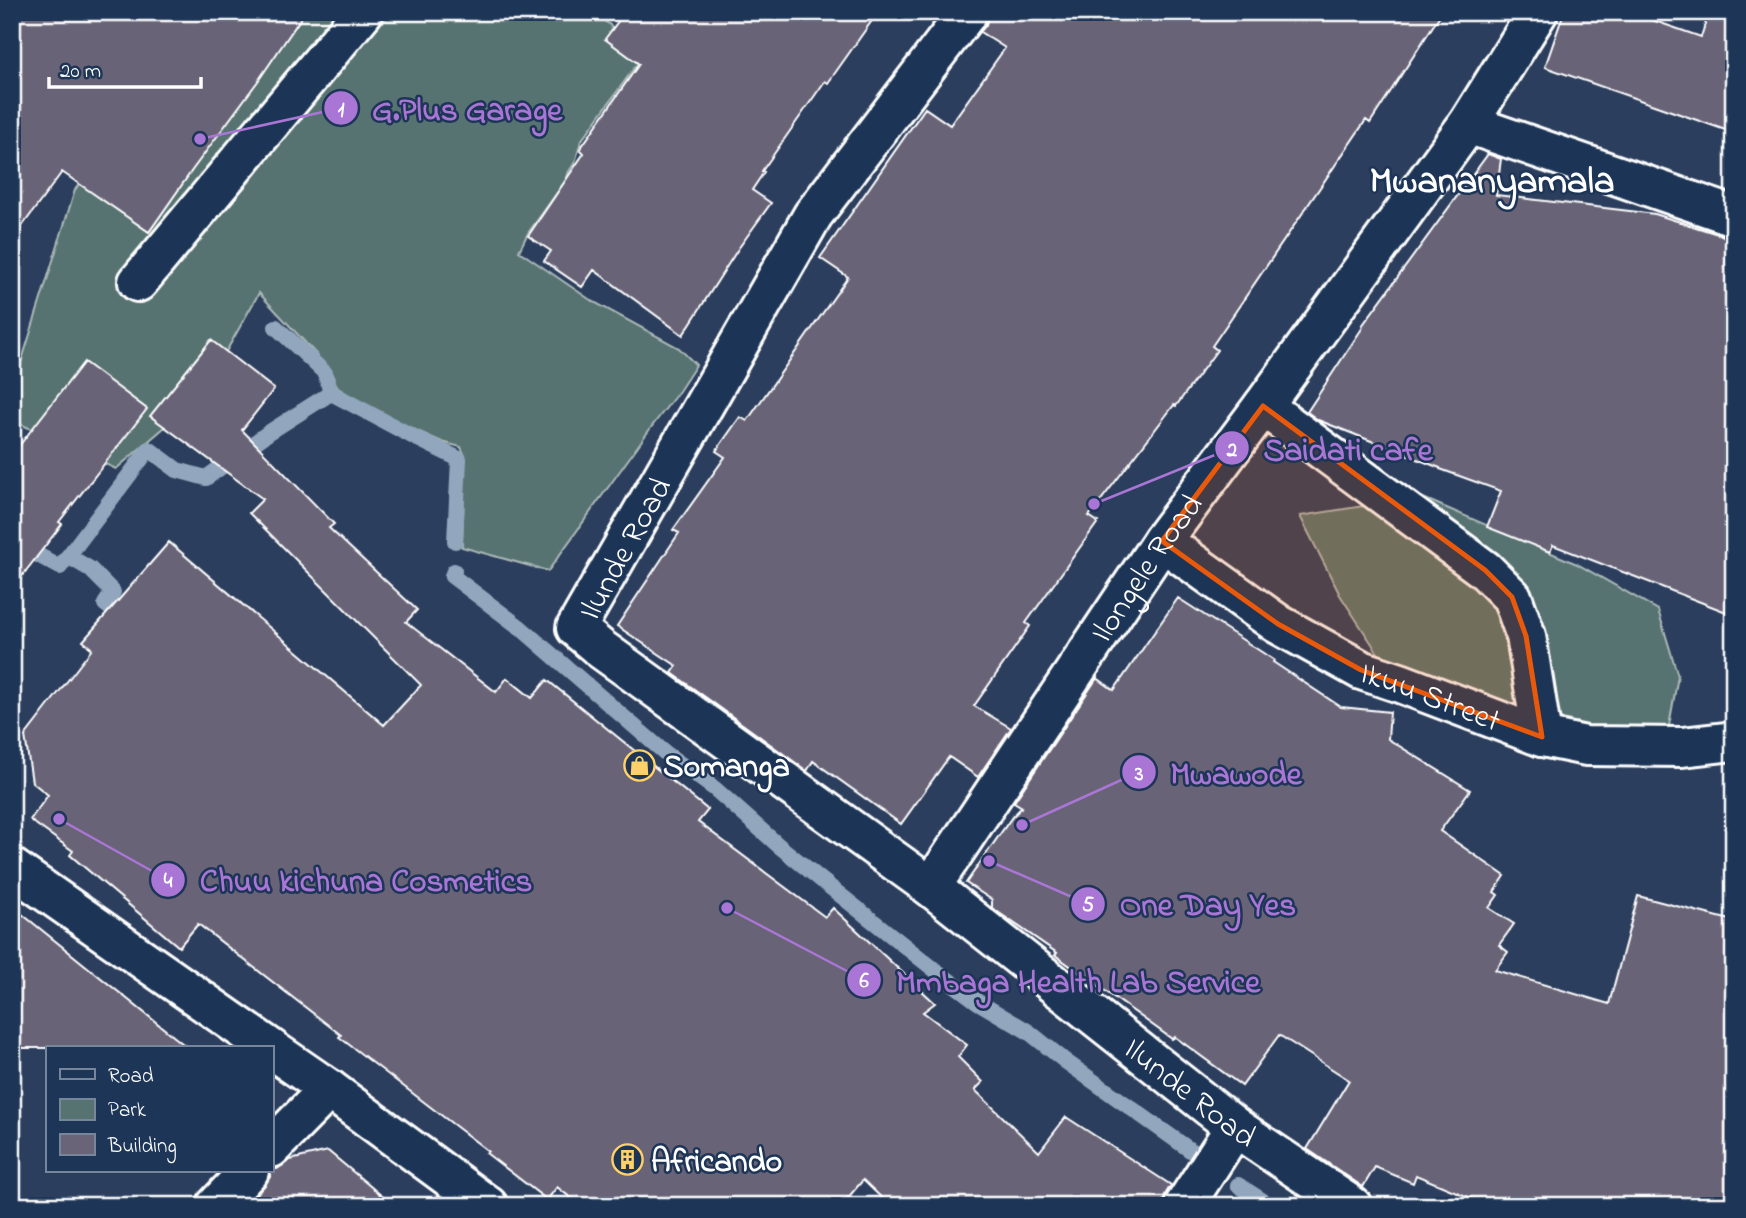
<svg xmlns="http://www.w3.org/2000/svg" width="1746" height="1218" viewBox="0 0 1746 1218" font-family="'Indie Flower',sans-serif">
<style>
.green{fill:#577371;stroke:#abb9b8;stroke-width:2}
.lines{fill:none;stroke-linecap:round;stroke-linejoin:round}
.stream{stroke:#92a7bd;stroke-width:16}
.building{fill:#696477;stroke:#fff;stroke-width:2}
.street-casing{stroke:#fff;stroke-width:44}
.street{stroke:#1d3557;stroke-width:38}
.marked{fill:#e8590c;fill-opacity:0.2;stroke:#e8590c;stroke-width:5;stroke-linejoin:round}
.labels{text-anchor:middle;stroke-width:5;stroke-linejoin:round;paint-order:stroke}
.street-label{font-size:32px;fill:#fff;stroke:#1d3557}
.poi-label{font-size:32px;font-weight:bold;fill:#fff;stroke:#1d3557;text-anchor:start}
.district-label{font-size:38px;font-weight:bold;fill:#fff;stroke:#1d3557}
.leader{fill:none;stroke:#a976d5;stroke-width:2.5}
.callout-dot{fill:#a976d5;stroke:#1d3557;stroke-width:2.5}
.mark-label{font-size:21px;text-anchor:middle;font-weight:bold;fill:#fff}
.callout-label{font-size:33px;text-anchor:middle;font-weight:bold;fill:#a976d5;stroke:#1d3557;stroke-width:5;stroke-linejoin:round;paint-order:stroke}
</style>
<rect width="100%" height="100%" fill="#2c3e5d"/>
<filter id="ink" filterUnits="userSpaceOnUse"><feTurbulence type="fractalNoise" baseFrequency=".0143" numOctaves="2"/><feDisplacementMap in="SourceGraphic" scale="14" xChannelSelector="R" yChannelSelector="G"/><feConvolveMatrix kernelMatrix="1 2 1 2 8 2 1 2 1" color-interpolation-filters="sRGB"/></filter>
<g filter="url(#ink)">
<path class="green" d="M 255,12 L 339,12 L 350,59 L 391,12 L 592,12 L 610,25 L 613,31 L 645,53 L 587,133 C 577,144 580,150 575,162 C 572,169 567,170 567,179 L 528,233 L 519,251 L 592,301 L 679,348 L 696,365 L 679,391 L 650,429 L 548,571 L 462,547 L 465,456 L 461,447 L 442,442 L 386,417 L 338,388 L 317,355 L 259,293 L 201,396 L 116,469 L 12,420 L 12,392 L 75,190 L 144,86 Z
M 1421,497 L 1577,564 L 1658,610 L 1678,676 L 1669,726 L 1605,730 L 1480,697 L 1389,670 L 1340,595 L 1300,516 Z"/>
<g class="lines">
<path class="stream" d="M 276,327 L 325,373 L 331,393 L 410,435 L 459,459 L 455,541
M 20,542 L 36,554 L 60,567 L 149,449 L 177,470 L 206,478 L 268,433 L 331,393
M 62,564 L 68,556 L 90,569 L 113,592 L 105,604 L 128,622
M 454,571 L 452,576 L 521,628 L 664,752 L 715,789 L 778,845 L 830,887 L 935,970 L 978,1002 L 1029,1032 L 1065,1061 L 1197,1155
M 1238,1185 L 1271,1206"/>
</g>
<path class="building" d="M 12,12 L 305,12 L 258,81 L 193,169 L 149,232 L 62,172 L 12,240 Z
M 625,12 L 878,12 L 828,83 L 825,81 L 762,171 L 764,172 L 752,190 L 771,203 L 738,249 L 683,335 L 594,270 L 582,287 L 544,261 L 551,251 L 528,236 L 584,153 L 580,149 L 639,64 L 605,39 Z
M 989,12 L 1442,12 L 1370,123 L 1366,120 L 1212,346 L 1217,350 L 1176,406 L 1174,405 L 1089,516 L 1098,522 L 1026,623 L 1030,626 L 974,706 L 1011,728 L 978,777 L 949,757 L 901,824 L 813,761 L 807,771 L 672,673 L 677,666 L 617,626 L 679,533 L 673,530 L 725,457 L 716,451 L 740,417 L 747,421 L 848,277 L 820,258 L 925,108 L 950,125 L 1005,48 L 980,32 L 986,25 Z
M 1564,12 L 1629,12 L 1701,37 L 1709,12 L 1734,12 L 1734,133 L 1545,67 Z
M 1488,154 L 1501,159 L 1496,195 L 1655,214 L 1727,237 L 1734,237 L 1734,615 L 1553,545 L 1550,552 L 1487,527 L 1501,491 L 1440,469 L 1440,468 L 1318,420 L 1307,412 L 1363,327 L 1362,326 Z
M 211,340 L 274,389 L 242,430 L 334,524 L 329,528 L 417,610 L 406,622 L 496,692 L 507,678 L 532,698 L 547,680 L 708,810 L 698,822 L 825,917 L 833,908 L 935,1003 L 923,1012 L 967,1045 L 958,1057 L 983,1082 L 975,1090 L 1039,1152 L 1066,1117 L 1171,1185 L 1165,1195 L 1162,1206 L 890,1206 L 863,1180 L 841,1206 L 581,1206 L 557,1187 L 547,1200 L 486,1153 L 488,1151 L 339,1037 L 341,1035 L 198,924 L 179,947 L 70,855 L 73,851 L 30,820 L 48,795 L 32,782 L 25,736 L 92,649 L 83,641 L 169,542 L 384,725 L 421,685 L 249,513 L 263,499 L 150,416 Z
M 84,362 L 147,409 L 59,522 L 62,524 L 12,589 L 12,455 Z
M 1178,598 L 1274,660 L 1273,662 L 1341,707 L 1390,712 L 1388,739 L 1470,790 L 1440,831 L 1505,876 L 1494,892 L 1498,895 L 1489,908 L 1514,924 L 1499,945 L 1508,952 L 1495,970 L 1609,1004 L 1638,896 L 1734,921 L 1734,1206 L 1490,1206 L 1416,1175 L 1413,1183 L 1375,1167 L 1363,1187 L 1307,1149 L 1349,1080 L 1279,1035 L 1242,1086 L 1175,1037 L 1172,1039 L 1055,955 L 1057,953 L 992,908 L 992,900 L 966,883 L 1012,817 L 1022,807 L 1014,802 L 1097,678 L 1114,690 Z
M 12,906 L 188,1048 L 12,1048 Z
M 328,1151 L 394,1206 L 246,1206 L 265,1185 L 270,1177 L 271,1169 L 277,1169 L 290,1160 Z"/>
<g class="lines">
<defs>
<g id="street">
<path id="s1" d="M 968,12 L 813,215 L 576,628 L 601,649 L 931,887 L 1235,1127 L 1352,1206"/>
<path d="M 1468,124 L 1734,216"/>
<path d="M 138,282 L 363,12"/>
<path d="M 1263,406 L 1485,570 L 1512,597 L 1526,636 L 1542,737"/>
<path id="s2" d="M 1162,541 L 1278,624 L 1361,670 L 1400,683 L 1542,737 L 1586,746 L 1682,747 L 1734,741"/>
<path d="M 12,868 L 270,1048"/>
<path id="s3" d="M 931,887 L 1162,541 L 1263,406 L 1468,124 L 1538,12"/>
<path d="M 271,1049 L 329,1089 L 488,1206"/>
<path d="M 271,1148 L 329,1089"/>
<path d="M 216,1206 L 249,1171"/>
<path d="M 1184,1206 L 1235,1127"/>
</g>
</defs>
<use href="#street" class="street-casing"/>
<use href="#street" class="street"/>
</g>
</g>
<path class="marked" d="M 1263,406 L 1485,570 L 1512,597 L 1526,636 L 1542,737 L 1361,670 L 1278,624 L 1162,541 Z"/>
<defs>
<symbol id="shop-ring" viewBox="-11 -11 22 22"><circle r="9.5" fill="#1d3557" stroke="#ffd166" stroke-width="1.5"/><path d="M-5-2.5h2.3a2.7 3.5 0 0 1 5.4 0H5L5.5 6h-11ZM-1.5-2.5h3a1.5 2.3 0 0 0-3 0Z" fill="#ffd166"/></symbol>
<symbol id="building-ring" viewBox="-11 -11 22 22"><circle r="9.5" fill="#1d3557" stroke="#ffd166" stroke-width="1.5"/><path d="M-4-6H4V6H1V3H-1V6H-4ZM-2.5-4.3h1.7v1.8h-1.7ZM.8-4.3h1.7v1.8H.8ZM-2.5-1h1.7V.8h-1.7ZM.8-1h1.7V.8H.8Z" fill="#ffd166"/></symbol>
</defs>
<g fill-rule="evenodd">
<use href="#shop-ring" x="622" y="748" width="35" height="35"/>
<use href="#building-ring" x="610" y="1142" width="35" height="35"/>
</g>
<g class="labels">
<g class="street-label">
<text transform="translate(624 548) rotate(-61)" y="11">Ilunde Road</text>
<text dy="11" stroke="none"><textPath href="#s3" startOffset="385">Ilongele Road</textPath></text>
<text dy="11" stroke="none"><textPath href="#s2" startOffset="312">Ikuu Street</textPath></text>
<text dy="11" stroke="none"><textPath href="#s1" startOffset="1502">Ilunde Road</textPath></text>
</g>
<g class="poi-label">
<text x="663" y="776">Somanga</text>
<text x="651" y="1171">Africando</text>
</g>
<g class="district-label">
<text x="1492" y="192">Mwananyamala</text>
</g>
</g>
<path class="leader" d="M200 139L341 108M1094 504L1232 448M1022 825L1139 772M59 819L168 880M989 861L1088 904M727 908L864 980"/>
<g class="callout-dot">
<circle cx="200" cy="139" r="7"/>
<circle cx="1094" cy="504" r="7"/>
<circle cx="1022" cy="825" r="7"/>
<circle cx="59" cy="819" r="7"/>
<circle cx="989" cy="861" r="7"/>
<circle cx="727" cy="908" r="7"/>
<circle cx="341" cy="108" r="18"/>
<circle cx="1232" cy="448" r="18"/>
<circle cx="1139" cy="772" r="18"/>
<circle cx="168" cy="880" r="18"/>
<circle cx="1088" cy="904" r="18"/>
<circle cx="864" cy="980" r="18"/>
</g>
<g class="mark-label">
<text x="341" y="116">1</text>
<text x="1232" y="456">2</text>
<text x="1139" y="780">3</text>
<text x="168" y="887">4</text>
<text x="1088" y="911">5</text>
<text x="864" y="987">6</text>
</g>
<g class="callout-label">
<text x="467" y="120">G.Plus Garage</text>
<text x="1348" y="460">Saidati cafe</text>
<text x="1236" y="784">Mwawode</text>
<text x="366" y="891">Chuu kichuna Cosmetics</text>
<text x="1208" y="915">One Day Yes</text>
<text x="1078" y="992">Mmbaga Health Lab Service</text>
</g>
<rect width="1746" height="1218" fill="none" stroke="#1d3557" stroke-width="42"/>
<rect x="21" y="21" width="1704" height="1176" fill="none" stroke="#fff" stroke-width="2.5" filter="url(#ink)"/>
<rect x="46" y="1046" width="228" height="126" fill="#1d3557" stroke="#77869a" stroke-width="2"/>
<rect x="60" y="1069" width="35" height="10" fill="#1d3557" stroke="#77869a" stroke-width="2"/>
<text x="108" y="1082" font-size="21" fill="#ffffff">Road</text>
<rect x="60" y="1099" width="35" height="21" fill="#577371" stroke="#77869a" stroke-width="2"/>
<text x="108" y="1116" font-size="21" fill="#ffffff">Park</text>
<rect x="60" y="1134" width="35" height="21" fill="#696477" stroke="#77869a" stroke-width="2"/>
<text x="108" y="1152" font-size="21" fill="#ffffff">Building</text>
<path d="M49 77v10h152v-10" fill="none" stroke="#ffffff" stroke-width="3.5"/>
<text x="60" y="77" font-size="21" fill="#ffffff" stroke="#1d3557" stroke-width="5" paint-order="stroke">20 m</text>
</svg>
